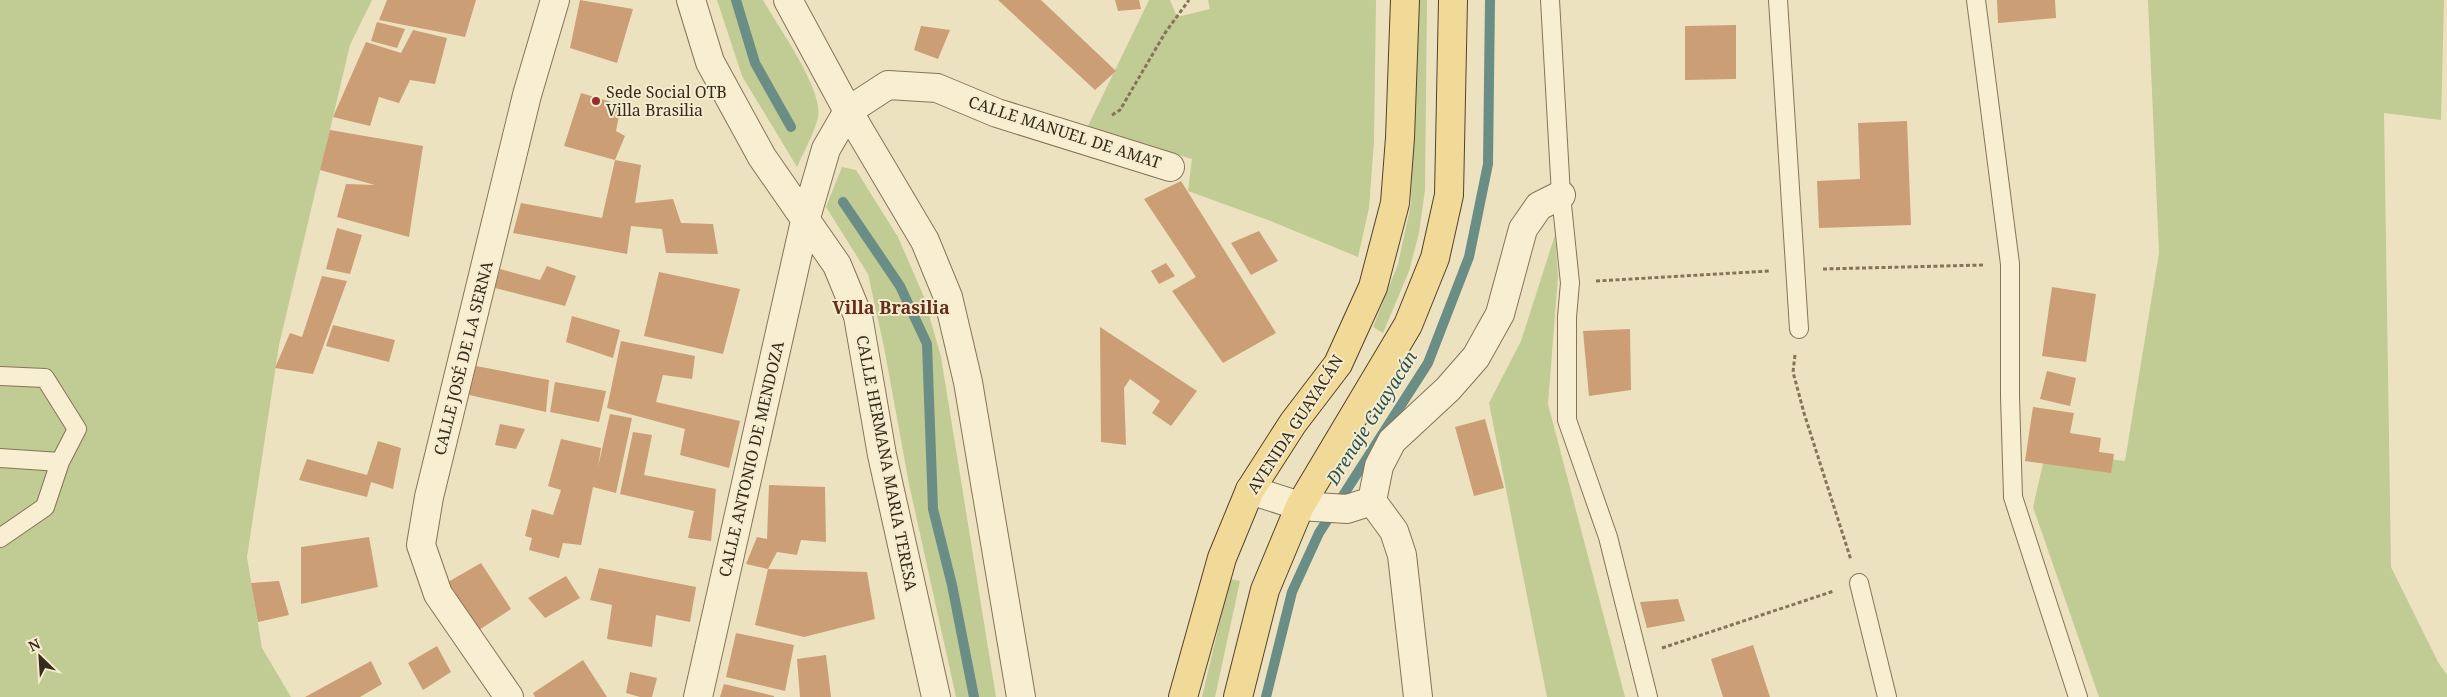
<svg xmlns="http://www.w3.org/2000/svg" width="2447" height="697" viewBox="0 0 2447 697" font-family="'Noto Serif',serif">
<style>
.green{fill:#c1cb94}
.lines{fill:none;stroke-linecap:round;stroke-linejoin:round}
.stream{stroke:#6a8d86;stroke-width:10}
.building{fill:#cb9e75}
.lane-casing{stroke:#867358;stroke-width:20}
.street-casing{stroke:#867358;stroke-width:30}
.primary-casing{stroke:#53412c;stroke-width:30}
.path{stroke:#867358;stroke-width:3;stroke-dasharray:4 2.5;stroke-linecap:butt}
.lane{stroke:#f8efd2;stroke-width:18}
.street{stroke:#f8efd2;stroke-width:28}
.primary{stroke:#f1da97;stroke-width:28}
.poi-dot{fill:#942e29;stroke:#f5eccf;stroke-width:2}
.labels{text-anchor:middle;stroke-width:4;stroke-linejoin:round;paint-order:stroke}
.poi-label{font-size:16px;fill:#352a1c;stroke:#f5eccf;text-anchor:start}
.street-label{font-size:16px;fill:#352a1c;stroke:#f5eccf}
.neighbourhood-label{font-size:18px;font-weight:bold;fill:#612f1c;stroke:#f5eccf}
.water-label{font-size:18px;font-style:italic;fill:#2c5555;stroke:#f5eccf}
</style>
<rect width="100%" height="100%" fill="#ede2bf"/>
<path class="green" d="M 0,0 L 372,0 L 350,45 L 279,345 L 247,557 L 262,648 L 291,697 L 0,697 Z
M 717,0 L 763,0 C 777,25 824,90 818,117 C 814,134 804,151 797,167 L 742,76 Z
M 1149,0 L 1170,0 L 1177,17 L 1210,9 L 1208,0 L 1376,0 L 1374,142 L 1369,208 L 1358,257 L 1268,220 L 1188,191 L 1192,159 L 1087,128 Z
M 1415,0 L 1427,0 L 1425,190 L 1419,233 L 1409,271 L 1383,333 L 1373,327 L 1398,264 L 1411,204 Z
M 2148,0 L 2444,0 L 2441,120 L 2384,113 L 2391,567 L 2438,662 L 2447,675 L 2447,697 L 2099,697 L 2033,507 L 2046,451 L 2125,461 L 2159,253 Z
M 842,167 L 856,170 L 898,237 L 924,297 L 941,357 L 996,697 L 956,697 L 909,484 L 884,347 L 868,274 L 826,207 Z
M 1555,235 L 1558,276 L 1548,404 L 1625,697 L 1547,697 L 1489,403 L 1521,341 Z
M 1230,579 L 1240,581 L 1215,697 L 1202,697 Z"/>
<g class="lines">
<path class="stream" d="M 736,0 L 755,63 L 791,127
M 843,202 L 900,286 L 927,344 L 933,509 L 952,585 L 974,697
M 1266,697 L 1292,592 L 1319,533 L 1428,363 L 1469,257 L 1488,164 L 1490,0"/>
</g>
<path class="building" d="M 387,0 L 476,0 L 465,37 L 379,20 Z
M 580,0 L 633,9 L 617,63 L 570,48 Z
M 998,0 L 1041,0 L 1116,71 L 1095,90 Z
M 1115,0 L 1139,0 L 1141,9 L 1118,11 Z
M 1997,0 L 2055,0 L 2056,18 L 1998,23 Z
M 377,22 L 405,29 L 397,48 L 371,41 Z
M 1736,25 L 1736,79 L 1685,80 L 1685,26 Z
M 921,26 L 950,30 L 938,59 L 914,50 Z
M 413,30 L 447,38 L 435,84 L 410,80 L 399,103 L 379,97 L 370,126 L 333,117 L 366,42 L 401,53 Z
M 581,93 L 621,105 L 616,131 L 625,136 L 615,160 L 564,146 Z
M 1907,121 L 1911,225 L 1819,228 L 1817,181 L 1860,179 L 1858,123 Z
M 330,130 L 423,146 L 409,237 L 337,217 L 346,184 L 375,185 L 320,170 Z
M 615,160 L 641,165 L 635,203 L 673,199 L 681,223 L 713,224 L 718,254 L 666,253 L 662,229 L 631,226 L 627,254 L 513,233 L 521,203 L 602,218 Z
M 1181,181 L 1276,333 L 1223,363 L 1172,291 L 1196,277 L 1144,199 Z
M 337,228 L 362,235 L 350,274 L 326,269 Z
M 1259,231 L 1278,261 L 1251,275 L 1231,243 Z
M 1166,263 L 1175,276 L 1159,284 L 1151,271 Z
M 547,266 L 576,276 L 565,306 L 495,288 L 500,269 L 540,280 Z
M 659,272 L 740,289 L 723,354 L 644,336 Z
M 322,276 L 347,281 L 313,374 L 275,368 L 290,333 L 302,337 Z
M 2052,287 L 2096,294 L 2086,362 L 2042,356 Z
M 572,316 L 620,330 L 613,358 L 566,342 Z
M 333,325 L 395,340 L 389,362 L 326,346 Z
M 1100,327 L 1197,391 L 1171,426 L 1152,413 L 1160,401 L 1130,379 L 1124,388 L 1126,445 L 1101,442 Z
M 1630,329 L 1631,390 L 1589,396 L 1583,331 Z
M 621,341 L 695,356 L 692,379 L 663,375 L 656,402 L 740,421 L 729,468 L 680,455 L 685,429 L 607,408 Z
M 476,366 L 549,380 L 546,412 L 469,395 Z
M 2047,371 L 2076,378 L 2070,406 L 2040,399 Z
M 555,382 L 606,391 L 599,422 L 550,412 Z
M 2033,407 L 2074,413 L 2070,433 L 2101,438 L 2099,452 L 2114,454 L 2111,473 L 2025,461 Z
M 610,414 L 632,418 L 616,493 L 593,487 L 581,545 L 563,543 L 559,558 L 529,550 L 532,538 L 525,536 L 532,509 L 553,515 L 561,490 L 548,486 L 561,439 L 601,448 L 598,467 Z
M 1485,419 L 1504,488 L 1474,496 L 1455,427 Z
M 500,424 L 525,429 L 516,449 L 495,445 Z
M 633,432 L 652,435 L 644,475 L 716,489 L 711,541 L 688,538 L 694,511 L 620,494 Z
M 378,441 L 401,448 L 393,489 L 371,482 L 367,497 L 299,480 L 307,459 L 367,475 Z
M 769,485 L 825,487 L 826,542 L 801,540 L 797,555 L 777,552 L 768,569 L 867,572 L 875,619 L 804,637 L 755,625 L 768,569 L 746,564 L 757,537 L 767,539 Z
M 369,537 L 378,587 L 301,604 L 301,547 Z
M 481,563 L 511,609 L 479,630 L 448,582 Z
M 599,568 L 696,587 L 690,622 L 656,615 L 652,647 L 607,639 L 612,605 L 590,600 Z
M 566,576 L 580,598 L 545,618 L 528,598 Z
M 279,581 L 289,615 L 258,622 L 251,583 Z
M 1678,599 L 1685,621 L 1647,628 L 1640,602 Z
M 736,633 L 794,645 L 785,691 L 726,677 Z
M 1753,645 L 1770,697 L 1723,697 L 1711,659 Z
M 437,646 L 451,672 L 423,690 L 408,663 Z
M 826,655 L 831,697 L 800,697 L 797,659 Z
M 583,660 L 607,697 L 535,697 L 533,693 Z
M 371,661 L 382,684 L 360,697 L 305,697 Z
M 630,672 L 657,678 L 652,697 L 640,697 L 626,693 Z
M 724,684 L 774,696 L 774,697 L 720,697 Z"/>
<g class="lines">
<defs>
<path id="lane" d="M 1550,0 L 1561,195 L 1570,283 L 1567,317 L 1567,420 L 1608,537 L 1648,697
M 1778,0 L 1799,329
M 1976,0 L 2010,264 L 2010,396 L 2013,497 L 2078,697
M 0,376 L 45,378 L 77,429 L 60,462 L 45,507 L 0,538
M 0,458 L 60,462
M 1859,583 L 1887,697"/>
<path id="street" d="M 691,0 L 710,62 L 762,157 L 837,265 L 858,316 L 882,455 L 936,697
M 788,0 L 848,111 L 925,241 L 948,297 L 968,382 L 1021,697
M 1250,490 L 1300,506 L 1347,509 L 1372,501
M 1372,501 L 1379,466 L 1392,441 L 1448,389 L 1476,357 L 1500,314 L 1523,229 L 1539,206 L 1561,195
M 1372,501 L 1394,531 L 1402,555 L 1418,697
M 509,697 L 438,594 L 421,545 L 429,497 L 527,95 L 555,0
M 698,697 L 805,221 L 826,149 L 848,111 L 888,85 L 937,88 L 997,113 L 1170,167"/>
<path id="primary" d="M 1183,697 L 1222,558 L 1250,490 L 1293,423 L 1338,364 L 1373,287 L 1395,203 L 1400,138 L 1405,0
M 1238,697 L 1265,590 L 1300,506 L 1408,325 L 1435,258 L 1449,195 L 1453,0"/>
</defs>
<use href="#lane" class="lane-casing"/>
<use href="#street" class="street-casing"/>
<use href="#primary" class="primary-casing"/>
<path class="path" d="M 1112,115 L 1120,110 L 1165,33 L 1189,0
M 1823,269 L 1984,265
M 1596,281 L 1769,271
M 1795,355 L 1793,372 L 1804,413 L 1851,560
M 1662,648 L 1834,591"/>
<use href="#lane" class="lane"/>
<use href="#street" class="street"/>
<use href="#primary" class="primary"/>
</g>
<circle class="poi-dot" cx="596" cy="101" r="5"/>
<g class="labels">
<g class="poi-label">
<text x="606" y="98">Sede Social OTB<tspan x="606" dy="18">Villa Brasilia</tspan></text>
</g>
<g class="street-label">
<text transform="translate(1065 132) rotate(18)" y="6">CALLE MANUEL DE AMAT</text>
<text transform="translate(463 358) rotate(-76)" y="6">CALLE JOSÉ DE LA SERNA</text>
<text transform="translate(1295 424) rotate(-57)" y="6">AVENIDA GUAYACÁN</text>
<text transform="translate(751 459) rotate(-77)" y="6">CALLE ANTONIO DE MENDOZA</text>
<text transform="translate(887 463) rotate(79)" y="6">CALLE HERMANA MARIA TERESA</text>
</g>
<g class="neighbourhood-label">
<text x="891" y="314">Villa Brasilia</text>
</g>
<g class="water-label">
<text transform="translate(1372 418) rotate(-58)" y="6">Drenaje Guayacán</text>
</g>
</g>
<g transform="translate(40 657) rotate(335)" stroke="#f5eccf" stroke-width="4" paint-order="stroke">
<path d="M0-4L9 19L0 12L-9 19Z" fill="#352a1c"/>
<text y="-8" font-size="14" font-weight="bold" text-anchor="middle" fill="#352a1c">N</text>
</g>
</svg>
